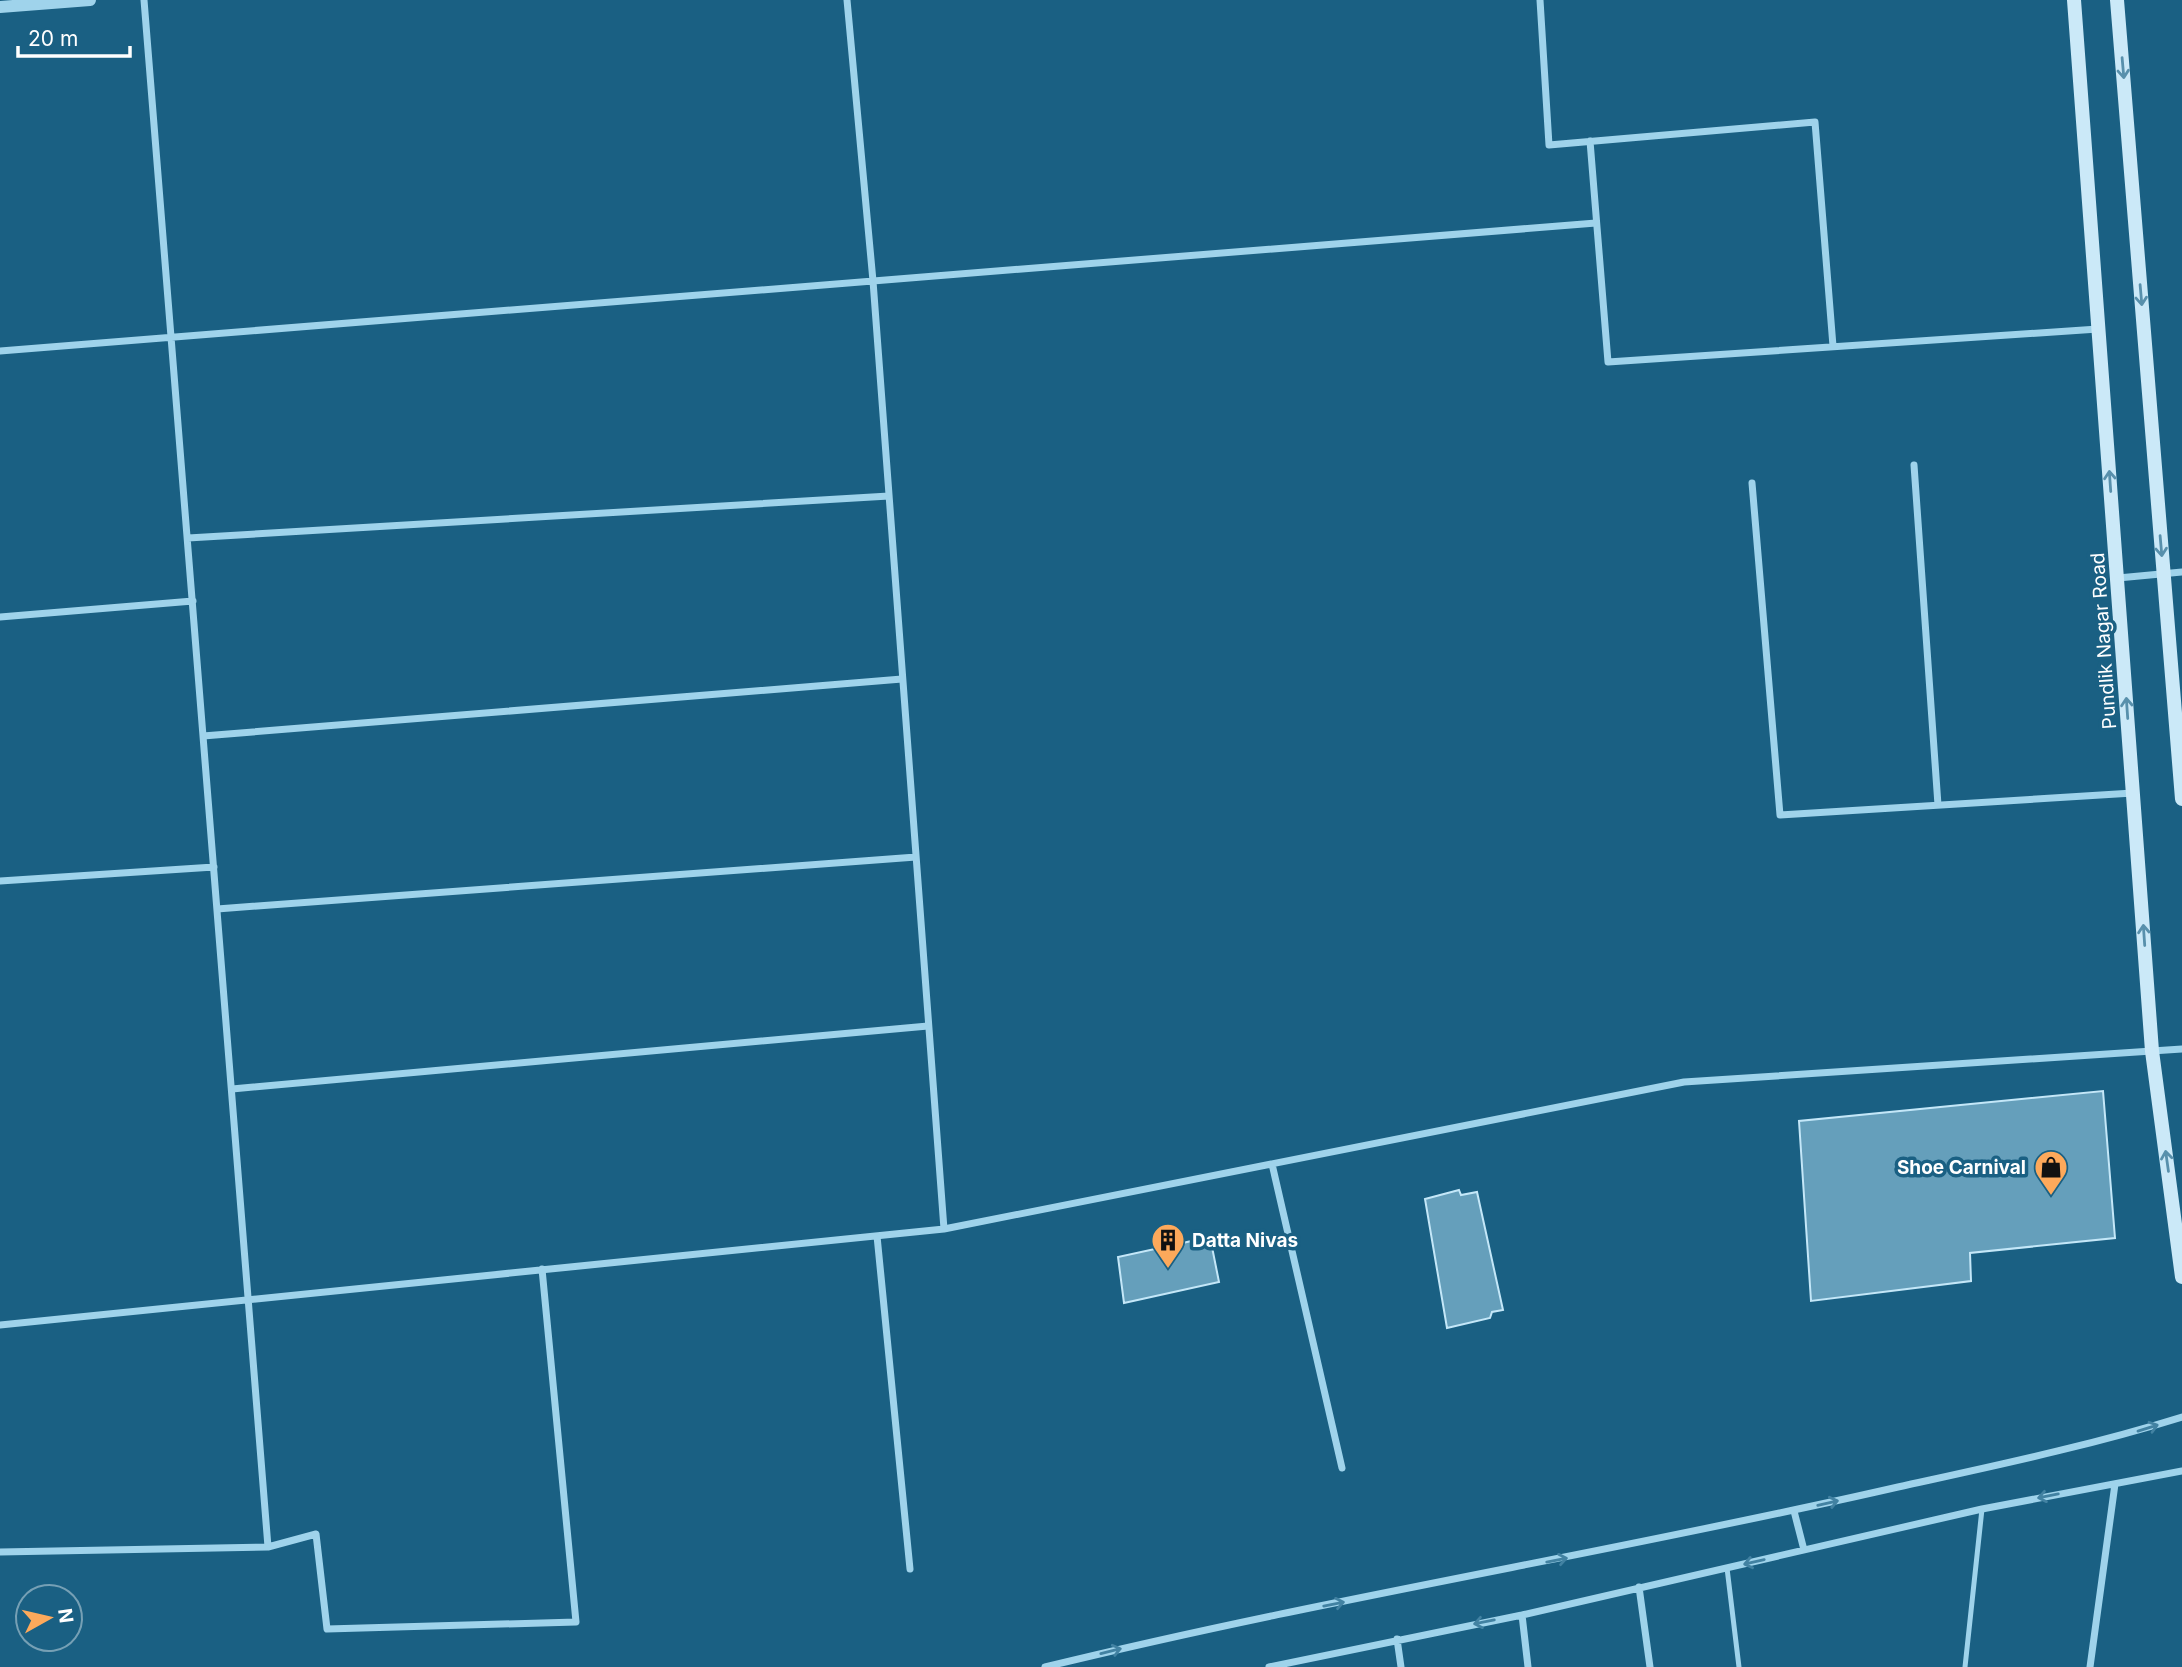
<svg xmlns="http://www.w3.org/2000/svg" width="2182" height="1667" viewBox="0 0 2182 1667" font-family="Inter,sans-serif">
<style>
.building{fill:#659fbb;stroke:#c4e7f8;stroke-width:2}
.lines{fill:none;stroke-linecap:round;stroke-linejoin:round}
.service{stroke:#9fd3eb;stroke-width:5}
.minor{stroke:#9fd3eb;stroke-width:7}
.tertiary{stroke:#9fd3eb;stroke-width:12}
.secondary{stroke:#cbe9f8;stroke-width:14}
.oneway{stroke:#5890ac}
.oneway2{stroke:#4282a2}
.labels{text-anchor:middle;stroke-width:7;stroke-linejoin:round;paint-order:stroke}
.street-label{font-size:19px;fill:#fff;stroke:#1a6083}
.poi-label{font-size:19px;font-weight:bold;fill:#fff;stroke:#1a6083;text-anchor:end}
</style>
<rect width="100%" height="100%" fill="#1a6083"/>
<path class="building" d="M 2103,1091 L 2115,1238 L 1970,1253 L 1971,1281 L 1811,1301 L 1799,1121 Z
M 1459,1190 L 1461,1195 L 1477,1192 L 1503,1310 L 1492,1312 L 1490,1318 L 1447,1328 L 1425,1199 Z
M 1210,1237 L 1219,1282 L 1124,1303 L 1118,1257 Z"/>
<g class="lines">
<path class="service" d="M 1727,1568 L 1739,1667
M 1965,1667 L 1982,1509"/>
<path class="minor" d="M 144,0 L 268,1547
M 847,0 L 873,281 L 944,1229
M 1540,0 L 1549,145 L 1815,122 L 1833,346
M 1590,141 L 1608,362 L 2098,329
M 0,351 L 1596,223
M 1914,465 L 1938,805
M 1752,483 L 1780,815 L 2133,793
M 188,538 L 889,496
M 2118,578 L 2182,572
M 0,617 L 193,601
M 203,736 L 902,679
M 0,881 L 214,867
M 217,909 L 916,857
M 232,1089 L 928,1026
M 1272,1164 L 1342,1468
M 877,1236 L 910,1569
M 0,1325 L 944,1229 L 1684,1082 L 2182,1049
M 1794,1511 L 1804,1550
M 0,1552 L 268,1547 L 316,1534 L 327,1629 L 576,1622 L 542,1269
M 1639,1587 L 1650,1667
M 1522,1615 L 1528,1667
M 1397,1639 L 1401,1667
M 1045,1667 C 1327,1598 1615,1552 1898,1487 C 1993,1466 2089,1446 2182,1417
M 1269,1667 L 1522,1615 L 1982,1509 L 2182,1471
M 2090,1667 L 2115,1484"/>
<path class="tertiary" d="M 0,7 L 90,0"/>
<path class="secondary" d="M 2074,0 L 2152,1051 L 2182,1277
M 2117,0 L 2182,799"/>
</g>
<defs><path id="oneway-shaft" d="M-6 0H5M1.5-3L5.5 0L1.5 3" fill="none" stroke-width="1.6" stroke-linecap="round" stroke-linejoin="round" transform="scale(1.75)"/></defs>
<g class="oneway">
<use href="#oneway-shaft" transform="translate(2123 68) rotate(85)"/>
<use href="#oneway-shaft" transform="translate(2141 295) rotate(85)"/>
<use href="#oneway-shaft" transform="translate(2110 481) rotate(-94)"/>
<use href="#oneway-shaft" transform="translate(2161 546) rotate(85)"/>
<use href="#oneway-shaft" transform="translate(2127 708) rotate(-94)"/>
<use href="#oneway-shaft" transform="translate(2144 935) rotate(-94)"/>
<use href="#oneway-shaft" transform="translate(2167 1161) rotate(-98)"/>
</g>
<g class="oneway2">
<use href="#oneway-shaft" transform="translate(2148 1428) rotate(-17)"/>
<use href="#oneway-shaft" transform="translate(2048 1496) rotate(169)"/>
<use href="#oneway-shaft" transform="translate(1828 1503) rotate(-13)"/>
<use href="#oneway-shaft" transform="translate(1557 1560) rotate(-11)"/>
<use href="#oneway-shaft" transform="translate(1754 1562) rotate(167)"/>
<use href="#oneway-shaft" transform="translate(1334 1604) rotate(-11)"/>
<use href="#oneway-shaft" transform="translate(1484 1622) rotate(169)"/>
<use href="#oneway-shaft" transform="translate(1111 1651) rotate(-14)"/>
</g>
<defs>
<symbol id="shop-pin" viewBox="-11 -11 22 30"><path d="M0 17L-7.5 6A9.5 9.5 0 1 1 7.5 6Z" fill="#fda95b" stroke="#1a6083"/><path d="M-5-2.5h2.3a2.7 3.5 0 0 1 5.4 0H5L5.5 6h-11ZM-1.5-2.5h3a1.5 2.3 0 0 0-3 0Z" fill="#111"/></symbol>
<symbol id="building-pin" viewBox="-11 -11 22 30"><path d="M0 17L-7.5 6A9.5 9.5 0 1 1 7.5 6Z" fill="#fda95b" stroke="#1a6083"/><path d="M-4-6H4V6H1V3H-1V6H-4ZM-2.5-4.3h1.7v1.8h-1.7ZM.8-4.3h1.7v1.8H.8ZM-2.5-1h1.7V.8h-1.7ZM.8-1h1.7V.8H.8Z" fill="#111"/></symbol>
</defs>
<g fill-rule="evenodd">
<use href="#shop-pin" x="2032" y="1148" width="38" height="52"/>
<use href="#building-pin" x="1149" y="1221" width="38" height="52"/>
</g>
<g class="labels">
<g class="street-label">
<text transform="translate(2103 641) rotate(-94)" y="7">Pundlik Nagar Road</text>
</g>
<g class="poi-label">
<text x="2026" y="1174">Shoe Carnival</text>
<text x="1192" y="1247" text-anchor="start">Datta Nivas</text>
</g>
</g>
<g transform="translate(49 1618) rotate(82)"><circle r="33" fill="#1a6083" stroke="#76a0b5" stroke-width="2"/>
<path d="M0-5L12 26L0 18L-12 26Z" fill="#fda95b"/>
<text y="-10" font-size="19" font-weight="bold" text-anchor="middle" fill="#ffffff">N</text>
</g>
<path d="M18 46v10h112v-10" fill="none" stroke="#ffffff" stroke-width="3.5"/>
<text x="28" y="46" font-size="21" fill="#ffffff" stroke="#1a6083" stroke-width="5" paint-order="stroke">20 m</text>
</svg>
